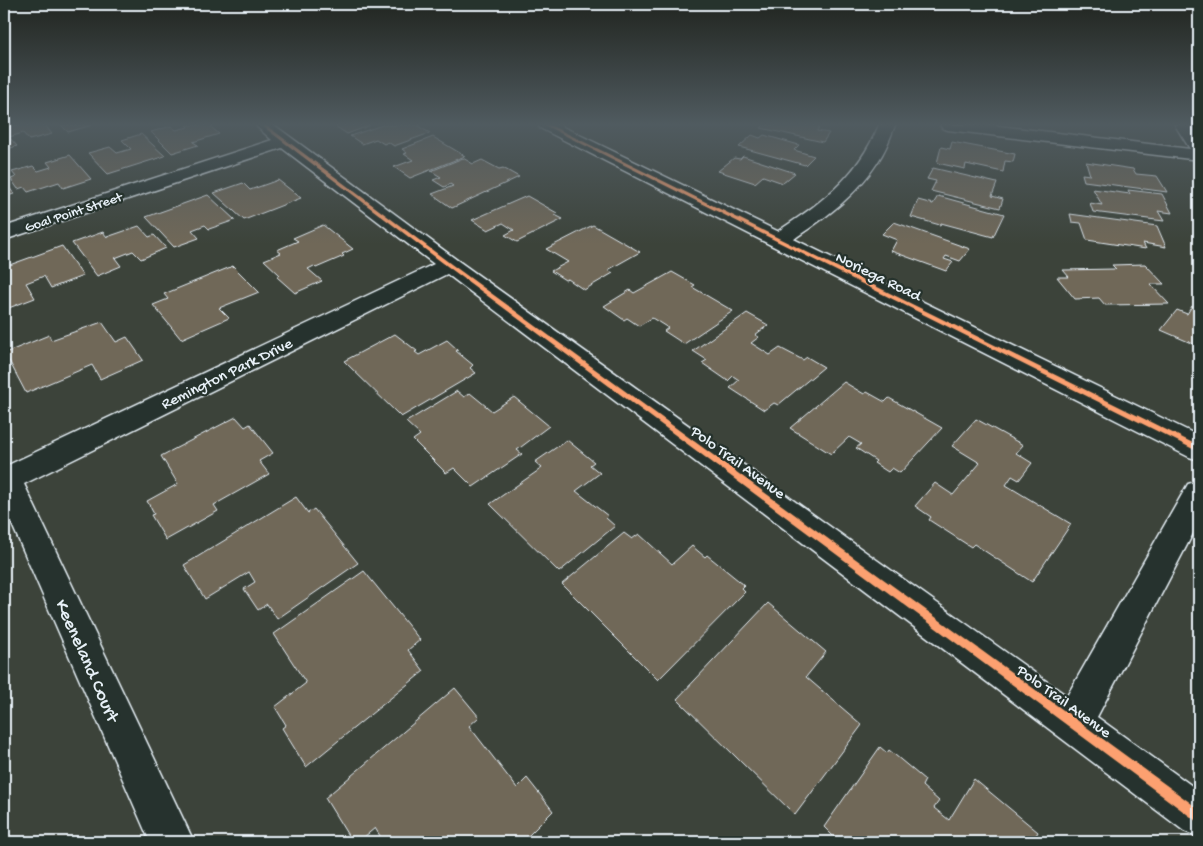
<svg xmlns="http://www.w3.org/2000/svg" width="1203" height="846" viewBox="0 0 1203 846" font-family="'Gochi Hand',sans-serif">
<style>
.building{fill:#706759;stroke:#e8f1f8}
.lines{fill:none;stroke-linecap:round;stroke-linejoin:round}
.minor-casing{stroke:#e8f1f8;stroke-width:3}
.tertiary-casing{stroke:#e8f1f8;stroke-width:3}
.minor{fill:#26332d;fill-rule:evenodd}
.tertiary{fill:#26332d;fill-rule:evenodd}
.cycleway-casing{stroke:#26332d;stroke-width:3}
.cycleway{fill:#fca06f;fill-rule:evenodd}
.labels{text-anchor:middle;stroke-width:4.5;stroke-linejoin:round;paint-order:stroke}
.far-street-label{font-size:14px;fill:#e8f1f8;stroke:#26332d}
.street-label{font-size:16px;fill:#e8f1f8;stroke:#26332d}
.near-street-label{font-size:19px;fill:#e8f1f8;stroke:#26332d}
</style>
<rect width="100%" height="100%" fill="#3c433a"/>
<filter id="ink" filterUnits="userSpaceOnUse"><feTurbulence type="fractalNoise" baseFrequency=".02" numOctaves="2"/><feDisplacementMap in="SourceGraphic" scale="10" xChannelSelector="R" yChannelSelector="G"/><feConvolveMatrix kernelMatrix="1 2 1 2 8 2 1 2 1" color-interpolation-filters="sRGB"/></filter>
<g filter="url(#ink)">
<path class="building" d="M 4,125 L 45,125 L 52,134 L 29,140 L 23,133 L 9,137 L 17,146 L 4,150 Z
M 61,125 L 92,125 L 68,132 Z
M 186,125 L 215,125 L 211,127 L 219,134 L 193,142 L 198,145 L 172,153 L 151,132 L 171,126 L 176,130 L 188,127 Z
M 337,125 L 371,125 L 347,134 L 335,126 Z
M 382,125 L 421,125 L 418,126 L 430,133 L 394,146 L 388,142 L 384,144 L 376,139 L 362,144 L 350,136 Z
M 764,125 L 820,125 L 817,131 L 829,133 L 823,142 L 761,128 Z
M 141,134 L 165,156 L 108,174 L 88,153 L 110,147 L 117,153 L 131,149 L 122,140 Z
M 752,135 L 760,138 L 764,135 L 799,145 L 794,150 L 814,156 L 805,165 L 739,147 Z
M 433,137 L 465,156 L 410,178 L 394,167 L 413,160 L 404,154 L 407,153 L 402,149 Z
M 952,142 L 1015,154 L 1013,162 L 1005,161 L 1003,172 L 966,164 L 965,169 L 937,163 L 941,147 L 950,149 Z
M 70,155 L 91,179 L 63,188 L 59,182 L 28,192 L 24,187 L 18,189 L 11,179 L 16,177 L 12,172 L 33,166 L 38,171 L 51,167 L 47,162 Z
M 743,156 L 795,173 L 783,183 L 763,176 L 755,183 L 718,171 L 734,158 L 740,159 Z
M 463,158 L 473,164 L 482,160 L 499,169 L 503,168 L 519,177 L 452,208 L 432,194 L 453,186 L 450,184 L 444,187 L 433,180 L 441,177 L 431,171 Z
M 1086,162 L 1133,169 L 1136,174 L 1157,176 L 1167,192 L 1084,181 L 1082,174 L 1090,175 Z
M 933,168 L 997,183 L 992,196 L 1003,199 L 1000,208 L 931,191 L 936,181 L 927,179 Z
M 4,180 L 14,194 L 4,197 Z
M 278,180 L 301,198 L 244,220 L 214,193 L 243,183 L 250,190 Z
M 1093,189 L 1130,194 L 1128,190 L 1162,194 L 1172,213 L 1158,211 L 1164,221 L 1093,212 L 1090,203 L 1102,205 Z
M 208,195 L 235,220 L 209,229 L 205,225 L 192,230 L 199,238 L 174,247 L 146,217 Z
M 527,196 L 557,213 L 555,215 L 563,219 L 517,242 L 505,235 L 514,230 L 503,223 L 488,230 L 472,220 Z
M 938,196 L 1004,214 L 993,237 L 941,223 L 940,225 L 911,217 L 918,200 L 933,204 Z
M 1070,214 L 1157,226 L 1166,247 L 1143,243 L 1146,249 L 1087,240 L 1081,223 L 1072,222 Z
M 894,222 L 970,249 L 960,261 L 946,256 L 944,259 L 953,262 L 946,271 L 891,251 L 897,240 L 882,234 Z
M 323,225 L 353,249 L 342,254 L 344,256 L 316,268 L 314,266 L 308,269 L 322,281 L 295,293 L 277,277 L 280,275 L 264,260 L 281,253 L 277,250 L 298,241 L 293,238 Z
M 593,225 L 640,252 L 608,270 L 613,273 L 584,290 L 568,279 L 565,280 L 551,271 L 568,262 L 546,249 Z
M 139,226 L 149,237 L 154,235 L 166,248 L 141,259 L 133,251 L 115,258 L 121,266 L 97,276 L 72,243 L 103,232 L 107,237 Z
M 62,246 L 83,276 L 51,288 L 44,276 L 26,283 L 35,298 L 6,309 L 4,305 L 4,267 Z
M 1145,264 L 1164,284 L 1150,284 L 1169,304 L 1105,305 L 1099,298 L 1075,299 L 1057,277 L 1069,277 L 1063,270 L 1116,269 L 1112,265 Z
M 233,266 L 259,292 L 219,308 L 229,318 L 181,339 L 153,305 L 168,299 L 164,294 Z
M 672,272 L 695,285 L 692,287 L 733,311 L 684,344 L 664,331 L 668,328 L 652,318 L 639,326 L 627,318 L 624,320 L 604,306 L 630,290 L 634,293 Z
M 1192,306 L 1199,309 L 1199,356 L 1194,354 L 1198,346 L 1161,330 L 1177,310 L 1187,314 Z
M 747,313 L 768,325 L 755,335 L 759,337 L 751,343 L 770,355 L 780,348 L 803,360 L 807,357 L 824,367 L 778,405 L 774,403 L 764,410 L 730,388 L 739,380 L 733,376 L 728,381 L 702,363 L 707,360 L 693,351 Z
M 102,322 L 116,342 L 127,337 L 143,360 L 100,379 L 92,365 L 26,393 L 5,353 L 49,335 L 51,340 Z
M 395,334 L 417,351 L 415,352 L 419,355 L 447,340 L 458,350 L 456,351 L 473,365 L 470,368 L 476,373 L 401,417 L 344,361 Z
M 844,382 L 864,394 L 867,392 L 885,402 L 889,398 L 942,428 L 900,473 L 892,468 L 888,472 L 874,463 L 876,461 L 856,448 L 861,444 L 849,437 L 831,454 L 790,428 Z
M 457,391 L 464,397 L 470,393 L 492,411 L 514,397 L 549,426 L 517,450 L 522,454 L 473,487 L 454,468 L 446,473 L 413,440 L 420,435 L 406,422 Z
M 236,417 L 245,427 L 250,424 L 273,453 L 259,461 L 269,474 L 214,505 L 218,511 L 166,540 L 151,515 L 154,514 L 147,501 L 178,484 L 161,456 Z
M 976,419 L 1023,445 L 1016,453 L 1032,463 L 1019,480 L 1012,476 L 1006,485 L 1071,524 L 1032,582 L 974,544 L 971,547 L 929,520 L 931,517 L 915,506 L 935,483 L 953,495 L 980,463 L 952,446 Z
M 567,440 L 594,462 L 590,465 L 600,473 L 576,491 L 608,516 L 606,518 L 615,526 L 559,572 L 490,504 L 542,468 L 535,462 Z
M 296,497 L 308,513 L 314,509 L 358,563 L 277,619 L 267,604 L 258,610 L 244,589 L 255,582 L 249,572 L 205,599 L 184,565 Z
M 624,533 L 632,539 L 639,534 L 672,564 L 692,546 L 705,557 L 707,555 L 744,585 L 741,588 L 745,592 L 658,680 L 562,584 Z
M 364,571 L 420,640 L 408,650 L 424,671 L 306,767 L 282,728 L 286,725 L 275,707 L 306,683 L 274,634 Z
M 768,603 L 826,652 L 806,677 L 862,725 L 795,815 L 677,699 Z
M 455,688 L 479,717 L 469,726 L 517,788 L 527,778 L 553,811 L 524,840 L 526,842 L 384,842 L 375,828 L 358,842 L 352,842 L 325,798 Z
M 880,747 L 887,753 L 889,750 L 925,780 L 922,786 L 939,801 L 934,808 L 949,820 L 974,779 L 1038,832 L 1032,842 L 839,842 L 824,827 Z"/>
<g class="lines">
<defs>
<path id="minor" d="M 255,125 L 274,125 L 457,260 L 1067,696 L 1188,484 L 1199,481 L 1199,522 L 1097,717 L 1199,791 L 1199,837 L 1184,831 L 447,274 L 24,484 L 194,842 L 150,842 L 4,506 L 4,467 L 434,264 L 282,148 L 4,240 L 4,227 L 272,140 Z
M 879,125 L 895,125 C 890,139 885,151 877,163 C 857,194 828,216 798,236 C 793,240 786,246 778,246 C 778,246 771,244 771,244 L 768,240 L 771,236 C 819,204 856,180 879,125 Z
M 940,125 L 991,125 L 1190,149 L 1175,125 L 1191,125 L 1199,137 L 1199,160 L 948,130 L 942,128 Z"/>
<path id="tertiary" d="M 538,125 L 559,125 L 1199,436 L 1199,460 L 1189,457 L 540,128 Z"/>
</defs>
<use href="#minor" class="minor-casing"/>
<use href="#tertiary" class="tertiary-casing"/>
<use href="#minor" class="minor"/>
<use href="#tertiary" class="tertiary"/>
<defs>
<path id="cycleway" d="M 261,125 L 266,125 L 451,264 L 1199,809 L 1199,822 L 1195,820 L 447,266 Z
M 544,125 L 550,125 L 1199,446 L 1199,452 Z"/>
</defs>
<use href="#cycleway" class="cycleway-casing"/>
<use href="#cycleway" class="cycleway"/>
</g>
</g>
<linearGradient id="sky" x2="0" y2="1"><stop stop-color="#212520"/><stop offset="0.51" stop-color="#505b60"/><stop offset="1" stop-color="#505b60" stop-opacity="0"/></linearGradient>
<rect width="1203" height="244" fill="url(#sky)"/>
<g class="labels">
<g class="far-street-label">
<text transform="translate(73 211) rotate(-18)" y="5">Goal Point Street</text>
</g>
<g class="street-label">
<text transform="translate(879 275) rotate(26)" y="6">Noriega Road</text>
<text transform="translate(226 372) rotate(-26)" y="6">Remington Park Drive</text>
<text transform="translate(739 461) rotate(36)" y="6">Polo Trail Avenue</text>
<text transform="translate(1065 700) rotate(36)" y="6">Polo Trail Avenue</text>
</g>
<g class="near-street-label">
<text transform="translate(89 660) rotate(66)" y="7">Keeneland Court</text>
</g>
</g>
<rect width="1203" height="846" fill="none" stroke="#26332d" stroke-width="20"/>
<rect x="10" y="10" width="1183" height="826" fill="none" stroke="#e8f1f8" stroke-width="2" filter="url(#ink)"/>
</svg>
